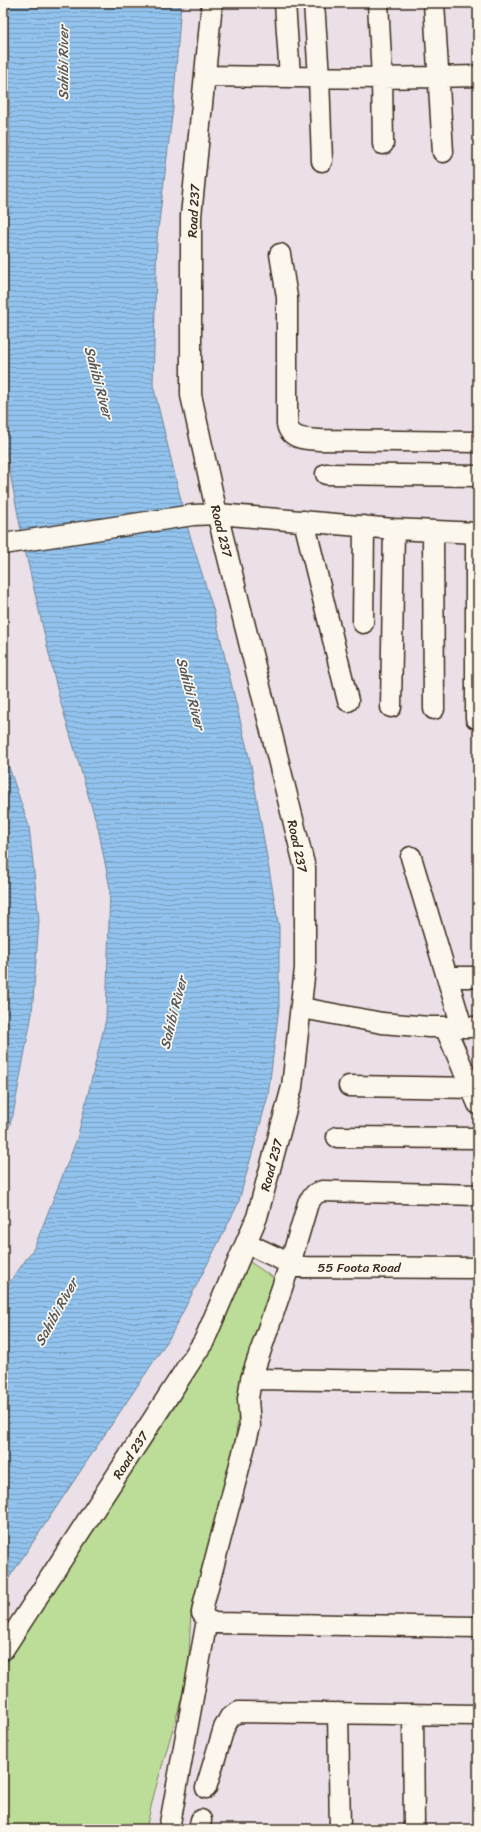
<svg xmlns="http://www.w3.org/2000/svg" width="481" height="1832" viewBox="0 0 481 1832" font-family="Sriracha,sans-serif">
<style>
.park{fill:#bbdd97;stroke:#7b845a}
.water{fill:url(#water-rules);stroke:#6f869b}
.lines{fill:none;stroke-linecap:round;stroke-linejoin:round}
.minor-casing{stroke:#3b2a1e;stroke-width:23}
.minor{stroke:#fbf7ec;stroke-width:20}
.labels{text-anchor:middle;stroke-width:3.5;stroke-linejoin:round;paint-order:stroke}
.street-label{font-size:13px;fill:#3b2a1e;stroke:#fbf7ec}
.water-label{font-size:14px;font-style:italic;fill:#55585c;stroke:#fbf7ec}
</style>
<defs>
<pattern id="water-rules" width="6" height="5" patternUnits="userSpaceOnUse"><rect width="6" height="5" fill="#92c3ee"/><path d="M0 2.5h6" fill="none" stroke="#789fc0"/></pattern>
</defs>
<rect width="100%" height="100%" fill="#ebe0e7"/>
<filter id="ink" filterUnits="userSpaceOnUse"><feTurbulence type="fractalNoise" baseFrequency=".025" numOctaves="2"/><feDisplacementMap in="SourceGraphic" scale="8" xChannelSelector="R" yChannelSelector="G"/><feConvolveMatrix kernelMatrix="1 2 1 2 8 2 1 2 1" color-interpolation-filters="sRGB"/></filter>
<g filter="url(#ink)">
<path class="park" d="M 247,1260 L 275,1279 L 239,1412 L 235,1442 L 216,1523 L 191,1611 L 188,1676 L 154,1794 L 146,1829 L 3,1829 L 3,1667 L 174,1408 L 215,1341 Z"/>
<path class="water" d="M 7,3 L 181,3 L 173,108 L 157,238 L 153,385 L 188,529 L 214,612 L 251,765 L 279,927 L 279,1007 L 268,1096 L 238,1204 L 170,1337 L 3,1587 L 3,1292 L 34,1248 L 77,1139 L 106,1019 L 110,888 L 98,828 L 59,697 L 24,546 L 3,437 L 3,223 L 10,143 Z
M 3,750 L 29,826 L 39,920 L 32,1014 L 13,1115 L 3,1144 Z"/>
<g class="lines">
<defs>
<path id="minor" d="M 285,3 L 290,77
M 314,3 L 319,77 L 322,161
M 378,3 L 382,78 L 383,144
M 434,3 L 443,152
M 205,76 L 382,78 L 478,76
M 280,254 L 287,297 L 287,424 C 290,440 307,439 321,440 L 478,442
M 326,474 L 478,476
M 304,521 L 348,701
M 433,531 L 434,709
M 476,533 L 476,718
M 3,544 L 193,515 L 218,514 L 394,529 L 478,533
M 363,623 L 364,526
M 391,707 L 394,529
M 411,857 L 462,1027
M 447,977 L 478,977
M 302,1008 L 382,1023 L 429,1027 L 478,1027
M 445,1027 L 478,1104
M 349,1086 L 478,1088
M 337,1137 L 478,1138
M 478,1195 L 322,1191 L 315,1194 L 308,1203 L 290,1264 L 251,1379 L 478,1382
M 246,1243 L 297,1267 L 478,1268
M 251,1379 L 248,1399 L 250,1426 L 204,1602 L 202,1613 L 207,1620 L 215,1623 L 478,1627
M 3,1650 L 204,1341 L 257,1217 L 292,1087 L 305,968 L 305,868 L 215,505 L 191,395 L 191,216 L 212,3
M 338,1713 L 340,1829
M 413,1714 L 414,1829
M 206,1788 L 224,1728 L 230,1717 L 239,1712 L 478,1715
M 169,1829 L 207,1620
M 199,1829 L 201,1820"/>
</defs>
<use href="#minor" class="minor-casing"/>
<use href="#minor" class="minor"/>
</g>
</g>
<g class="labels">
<g class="street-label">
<text transform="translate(193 211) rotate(-87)" y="5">Road 237</text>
<text transform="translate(222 531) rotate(76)" y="5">Road 237</text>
<text transform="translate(298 846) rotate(78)" y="5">Road 237</text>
<text transform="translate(271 1165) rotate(-75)" y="5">Road 237</text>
<text x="359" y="1272">55 Foota Road</text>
<text transform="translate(130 1455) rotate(-57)" y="5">Road 237</text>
</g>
<g class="water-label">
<text transform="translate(63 63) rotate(-90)" y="5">Sahibi River</text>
<text transform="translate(99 382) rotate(75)" y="5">Sahibi River</text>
<text transform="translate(191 693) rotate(75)" y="5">Sahibi River</text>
<text transform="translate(173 1013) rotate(-76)" y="5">Sahibi River</text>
<text transform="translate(56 1312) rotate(-61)" y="5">Sahibi River</text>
</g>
</g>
<rect width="481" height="1832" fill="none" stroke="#fbf7ec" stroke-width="16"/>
<rect x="8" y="8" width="465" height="1816" fill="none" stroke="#3b2a1e" stroke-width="1.5" filter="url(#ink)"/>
</svg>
